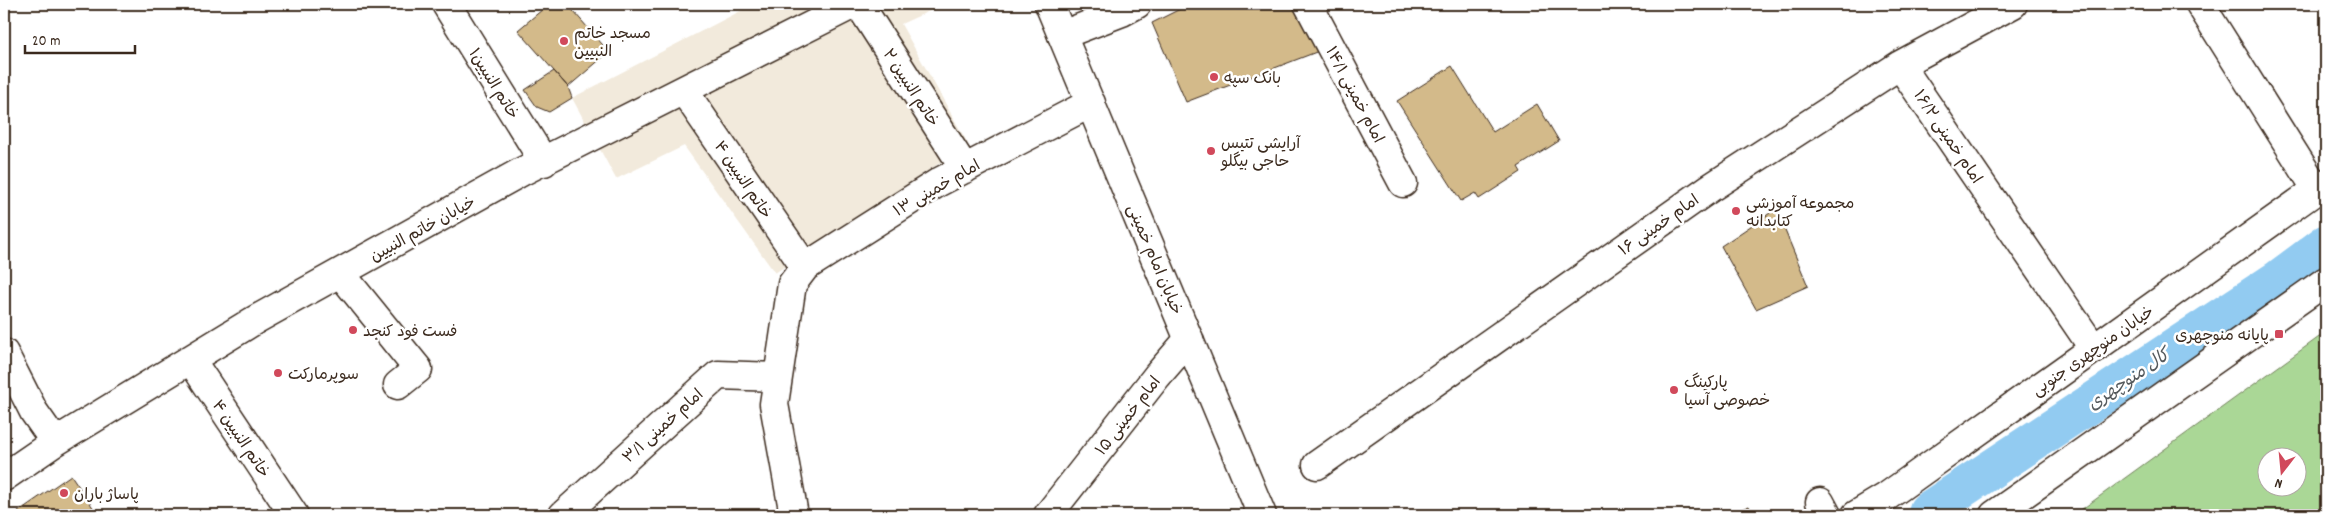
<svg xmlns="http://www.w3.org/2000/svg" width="2330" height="519" viewBox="0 0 2330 519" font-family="Dekko,'Playpen Sans Arabic',sans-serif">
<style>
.built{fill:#f2eadc}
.green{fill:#aad796;stroke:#72805a;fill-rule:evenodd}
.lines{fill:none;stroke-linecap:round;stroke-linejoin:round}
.canal{stroke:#92cbf1;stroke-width:39}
.building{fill:#d3ba8a;stroke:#3b2a1e}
.minor-casing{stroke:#3b2a1e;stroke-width:31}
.major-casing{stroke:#3b2a1e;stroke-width:31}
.minor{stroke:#fff;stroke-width:28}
.major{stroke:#fff;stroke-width:28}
.poi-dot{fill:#d1495b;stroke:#fff;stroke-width:2}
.labels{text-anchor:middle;stroke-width:5;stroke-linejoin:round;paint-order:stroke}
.poi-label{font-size:16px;fill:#3b2a1e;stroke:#fff;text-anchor:start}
.street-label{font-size:16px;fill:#3b2a1e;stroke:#fff}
.water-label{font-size:18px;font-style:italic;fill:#555a5d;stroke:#fff}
</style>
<rect width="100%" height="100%" fill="#fff"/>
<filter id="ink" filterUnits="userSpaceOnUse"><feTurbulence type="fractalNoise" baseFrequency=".02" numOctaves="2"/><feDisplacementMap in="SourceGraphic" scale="10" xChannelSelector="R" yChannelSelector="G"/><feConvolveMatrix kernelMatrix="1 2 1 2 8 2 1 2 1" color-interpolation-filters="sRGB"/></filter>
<g filter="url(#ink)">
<path class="built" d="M 754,4 L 945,4 L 901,24 L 968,144 L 775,273 L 684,146 L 616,179 L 572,98 Z"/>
<path class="green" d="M 2326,332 L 2326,515 L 2074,515 ZM 2268,456 L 2298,456 L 2298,486 L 2268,486 Z"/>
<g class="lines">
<path class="canal" d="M 1928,511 L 2279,279 L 2326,244"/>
</g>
<path class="building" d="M 549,4 L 567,4 L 609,52 L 568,87 L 518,30 Z
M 1190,4 L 1296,4 L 1319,51 L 1186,102 L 1152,23 Z
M 1452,66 L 1493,132 L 1537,104 L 1559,141 L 1518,167 L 1521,172 L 1479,199 L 1475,193 L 1461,201 L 1397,101 Z
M 554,71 L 568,87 L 572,98 L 549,112 L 537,107 L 525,90 Z
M 1776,209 L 1808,286 L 1756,309 L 1721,246 Z
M 71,475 L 98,515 L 17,515 L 19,511 Z
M 1749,506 L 1753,515 L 1727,515 Z"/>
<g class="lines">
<defs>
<path id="minor" d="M 446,4 L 544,162
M 859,4 L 965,169
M 1308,4 L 1403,183
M 2200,4 L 2317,190
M 1062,35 L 1122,12 L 1137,4
M 1900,65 L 2094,349
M 684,91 L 805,267
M 341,274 L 418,369 L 398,385
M 4,353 L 34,412 L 55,442
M 191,360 L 294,515
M 1317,465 L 1710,188 L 1900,65 L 2013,4
M 4,477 L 55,442 L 255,320 L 521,172 L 854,4
M 1820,502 L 1827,515
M 563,515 L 718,375 L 778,377
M 794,515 L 774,404 L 792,284 L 805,267 L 939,182 L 1091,103
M 1048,515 L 1157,376 L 1189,339
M 1856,515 L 1886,497 L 2326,183
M 1994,515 L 2326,281"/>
<path id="major" d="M 1049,4 L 1262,515"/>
</defs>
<use href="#minor" class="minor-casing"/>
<use href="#major" class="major-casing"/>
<use href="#minor" class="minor"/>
<use href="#major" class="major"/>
</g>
</g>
<g class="poi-dot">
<circle cx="564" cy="41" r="5"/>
<circle cx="1214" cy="77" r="5"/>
<circle cx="1211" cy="151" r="5"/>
<circle cx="1736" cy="211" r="5"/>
<circle cx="353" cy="330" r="5"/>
<rect x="2274" y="329" width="10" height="10" rx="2.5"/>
<circle cx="278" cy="373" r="5"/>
<circle cx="1674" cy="390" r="5"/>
<circle cx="64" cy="493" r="5"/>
</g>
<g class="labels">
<g class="poi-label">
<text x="574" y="38">مسجد خاتم<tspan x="574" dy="18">النبیین</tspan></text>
<text x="1224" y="83">بانک سپه</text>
<text x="1221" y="148">آرایشی تتیس<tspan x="1221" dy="18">حاجی بیگلو</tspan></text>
<text x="1746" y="208">مجموعه آموزشی<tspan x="1746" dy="18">کتابدانه</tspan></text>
<text x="363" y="336">فست فود کنجد</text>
<text x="2269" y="340" text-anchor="end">پایانه منوچهری</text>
<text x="288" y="379">سوپرمارکت</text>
<text x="1684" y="387">پارکینگ<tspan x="1684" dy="18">خصوصی آسیا</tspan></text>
<text x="74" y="499">پاساژ باران</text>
</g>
<g class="street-label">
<text transform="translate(495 83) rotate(58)" y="6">خاتم النبیین۱</text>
<text transform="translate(912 87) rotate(57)" y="6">خاتم النبیین ۲</text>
<text transform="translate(1356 94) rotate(62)" y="6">امام خمینی ۱۴/۱</text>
<text transform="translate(1949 136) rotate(56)" y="6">امام خمینی ۱۶/۲</text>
<text transform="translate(744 179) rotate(56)" y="6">خاتم النبیین ۴</text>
<text transform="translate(936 187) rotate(-30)" y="6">امام خمینی ۱۳</text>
<text transform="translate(1658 224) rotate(-35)" y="6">امام خمینی ۱۶</text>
<text transform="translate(422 228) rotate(-29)" y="6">خیابان خاتم النبیین</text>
<text transform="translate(1156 259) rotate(67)" y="6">خیابان امام خمینی</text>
<text transform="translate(2092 350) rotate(-35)" y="6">خیابان منوچهری جنوبی</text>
<text transform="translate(1127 415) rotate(-52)" y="6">امام خمینی ۱۵</text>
<text transform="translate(662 425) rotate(-42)" y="6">امام خمینی ۳/۱</text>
<text transform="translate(242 438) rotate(56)" y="6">خاتم النبیین ۴</text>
</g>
<g class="water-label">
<text transform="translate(2128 379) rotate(-34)" y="6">کال منوچهری</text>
</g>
</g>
<rect width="2330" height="519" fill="none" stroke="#fff" stroke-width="20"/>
<rect x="10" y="10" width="2310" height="499" fill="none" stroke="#3b2a1e" stroke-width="2" filter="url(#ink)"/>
<g transform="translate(2282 472) rotate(196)"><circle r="24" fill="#ffffff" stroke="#b1aaa5"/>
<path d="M0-4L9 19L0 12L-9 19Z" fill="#d1495b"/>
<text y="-8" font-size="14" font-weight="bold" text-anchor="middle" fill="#3b2a1e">N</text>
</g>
<path d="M25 45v8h110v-8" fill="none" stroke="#3b2a1e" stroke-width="2.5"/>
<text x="32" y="45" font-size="15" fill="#3b2a1e" stroke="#ffffff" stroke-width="4" paint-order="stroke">20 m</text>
</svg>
